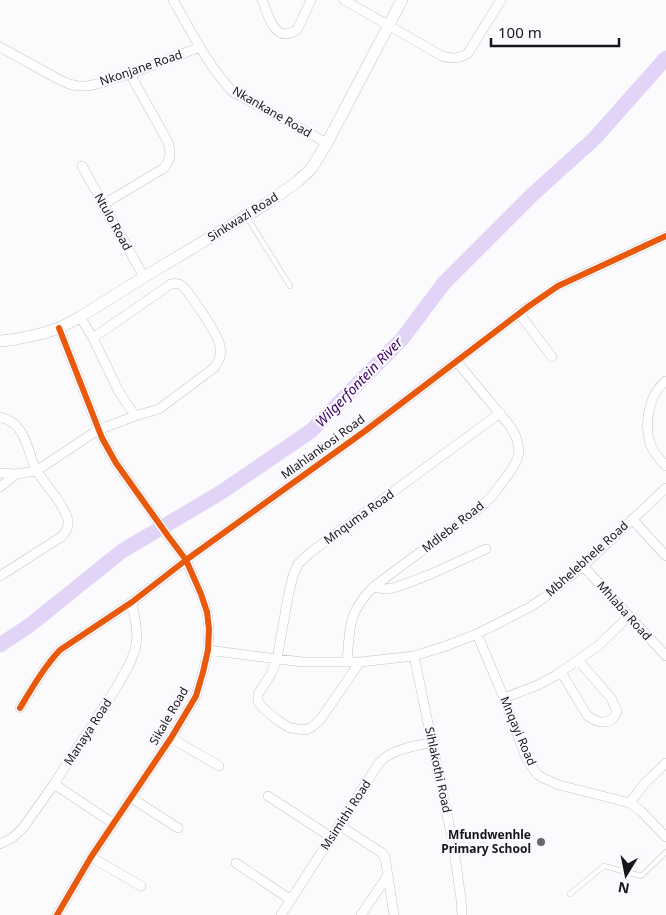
<svg xmlns="http://www.w3.org/2000/svg" width="666" height="915" viewBox="0 0 666 915" font-family="'Noto Sans',sans-serif">
<style>
.lines{fill:none;stroke-linecap:round;stroke-linejoin:round}
.river{stroke:#e2d4f7;stroke-width:15}
.service-casing{stroke:#c5c4c7;stroke-width:5.5}
.minor-casing{stroke:#c5c4c7;stroke-width:10}
.tertiary-casing{stroke:#c5c4c7;stroke-width:12}
.service{stroke:#fefeff;stroke-width:4.5}
.minor{stroke:#fefeff;stroke-width:9}
.tertiary{stroke:#fefeff;stroke-width:11}
.cycleway-casing{stroke:#fbf9fe;stroke-width:9}
.cycleway{stroke:#e8590c;stroke-width:6}
.poi-dot{fill:#676669;stroke:#fbf9fe;stroke-width:2}
.labels{text-anchor:middle;stroke-width:4.5;stroke-linejoin:round;paint-order:stroke}
.street-label{font-size:12px;fill:#18161a;stroke:#fbf9fe}
.poi-label{font-size:12px;font-weight:bold;fill:#18161a;stroke:#fbf9fe;text-anchor:end}
.water-label{font-size:14px;font-style:italic;fill:#390161;stroke:#fbf9fe}
</style>
<rect width="100%" height="100%" fill="#fbfafd"/>
<g class="lines">
<path class="river" d="M 0,645 L 30,625 L 122,551 L 220,493 L 311,431 L 402,339 L 444,283 L 532,195 L 594,139 L 666,58"/>
<defs>
<path id="service" d="M 247,217 L 290,286
M 570,894 L 604,866 L 641,876 L 666,852"/>
<path id="minor" d="M 173,0 C 191,31 208,66 233,92 L 327,143
M 262,0 C 267,11 272,35 287,34 C 292,33 295,32 298,28 L 311,0
M 344,0 L 442,56 C 452,59 459,59 468,53 L 501,0
M 0,47 L 58,79 L 69,84 L 78,86 L 87,86 L 97,84 L 130,74 L 200,47
M 82,166 C 103,203 123,240 144,277
M 104,204 L 164,168 C 171,160 171,153 168,142 L 130,74
M 519,313 L 552,357
M 93,338 L 118,390 L 135,416
M 666,381 C 649,394 644,423 650,443 C 653,452 660,460 666,466
M 0,417 C 8,419 14,422 19,429 C 28,440 30,459 37,471 C 47,488 63,502 68,520 C 69,528 66,532 61,537 L 0,576
M 0,473 L 16,474 L 36,471 L 98,430 L 135,416 L 159,409 L 214,368 C 219,361 222,355 220,346 C 218,334 195,302 187,291 C 182,285 179,282 171,284 L 93,338 L 80,317
M 0,487 L 16,474
M 632,519 L 666,556
M 583,566 L 666,656
M 373,587 L 385,589 L 393,588 L 408,583 L 431,574 L 486,549
M 477,634 L 504,698 L 525,755 L 530,764 L 537,774 L 543,778 L 559,785 L 630,803 L 641,811 L 666,837
M 208,650 L 277,659 L 303,662 L 360,662 L 414,656 L 446,646 L 477,634 L 530,607 L 545,597 L 583,566 L 666,488
M 414,656 L 453,843 L 461,899 L 462,915
M 347,662 C 350,628 347,614 373,587 L 457,525 L 482,506 L 493,495 L 512,469 L 516,462 L 519,453 L 518,445 L 516,437 L 510,426 L 457,362
M 360,662 L 320,720 L 312,727 L 306,730 L 290,728 L 277,720 L 262,707 L 259,703 L 258,700 L 258,694 L 271,674 L 277,659 L 288,597 L 293,576 L 298,564 L 311,552 L 500,413
M 561,672 L 587,715 C 597,724 612,726 617,711 L 611,698 L 578,660
M 504,698 L 538,685 L 555,676 L 598,646 L 629,616
M 20,708 C 32,688 44,667 60,650 L 132,602 L 186,560 L 365,431 L 529,306 L 558,286 L 666,236
M 171,738 L 219,766
M 54,784 L 114,824
M 268,796 L 331,837
M 130,797 L 178,828
M 630,803 L 644,784 L 666,763
M 339,825 L 382,853 L 385,857 L 394,915
M 0,844 L 12,838 L 23,828 L 54,784 L 118,685 L 130,663 L 135,650 L 137,638 L 136,625 L 132,602
M 91,857 L 141,886
M 236,863 L 291,900
M 57,915 L 91,857 L 171,738 L 196,696 L 203,672 L 208,650 L 209,629 L 207,612 L 201,594 L 186,560 L 168,536 L 116,463 L 102,438 L 59,328
M 281,915 L 379,763 C 393,748 413,747 433,742
M 361,915 L 388,875"/>
<path id="tertiary" d="M 0,341 L 17,339 L 44,333 L 59,328 L 80,317 L 144,277 L 266,204 L 298,181 L 311,169 L 327,143 L 402,0"/>
</defs>
<use href="#service" class="service-casing"/>
<use href="#minor" class="minor-casing"/>
<use href="#tertiary" class="tertiary-casing"/>
<use href="#service" class="service"/>
<use href="#minor" class="minor"/>
<use href="#tertiary" class="tertiary"/>
<defs>
<path id="cycleway" d="M 20,708 C 32,688 44,667 60,650 L 132,602 L 186,560 L 365,431 L 529,306 L 558,286 L 666,236
M 57,915 L 91,857 L 171,738 L 196,696 L 203,672 L 208,650 L 209,629 L 207,612 L 201,594 L 186,560 L 168,536 L 116,463 L 102,438 L 59,328"/>
</defs>
<use href="#cycleway" class="cycleway-casing"/>
<use href="#cycleway" class="cycleway"/>
</g>
<circle class="poi-dot" cx="541" cy="842" r="5"/>
<g class="labels">
<g class="street-label">
<text transform="translate(141 68) rotate(-19)" y="4">Nkonjane Road</text>
<text transform="translate(272 112) rotate(30)" y="4">Nkankane Road</text>
<text transform="translate(243 217) rotate(-32)" y="4">Sinkwazi Road</text>
<text transform="translate(113 222) rotate(61)" y="4">Ntulo Road</text>
<text transform="translate(323 447) rotate(-36)" y="4">Mlahlankosi Road</text>
<text transform="translate(359 517) rotate(-36)" y="4">Mnquma Road</text>
<text transform="translate(453 527) rotate(-38)" y="4">Mdlebe Road</text>
<text transform="translate(587 559) rotate(-42)" y="4">Mbhelebhele Road</text>
<text transform="translate(624 611) rotate(48)" y="4">Mhlaba Road</text>
<text transform="translate(169 716) rotate(-60)" y="4">Sikale Road</text>
<text transform="translate(518 731) rotate(67)" y="4">Mnqayi Road</text>
<text transform="translate(88 732) rotate(-57)" y="4">Manaya Road</text>
<text transform="translate(438 770) rotate(78)" y="4">Sihlakothi Road</text>
<text transform="translate(346 815) rotate(-57)" y="4">Msimithi Road</text>
</g>
<g class="poi-label">
<text x="531" y="839">Mfundwenhle<tspan x="531" dy="14">Primary School</tspan></text>
</g>
<g class="water-label">
<text transform="translate(359 382) rotate(-46)" y="5">Wilgerfontein River</text>
</g>
</g>
<g transform="translate(626 875) rotate(190)" stroke="#fbf9fe" stroke-width="4" paint-order="stroke">
<path d="M0-4L9 19L0 12L-9 19Z" fill="#18161a"/>
<text y="-8" font-size="14" font-weight="bold" text-anchor="middle" fill="#18161a">N</text>
</g>
<path d="M491 38v8h128v-8" fill="none" stroke="#18161a" stroke-width="2.5"/>
<text x="498" y="38" font-size="15" fill="#18161a" stroke="#fbf9fe" stroke-width="4" paint-order="stroke">100 m</text>
</svg>
